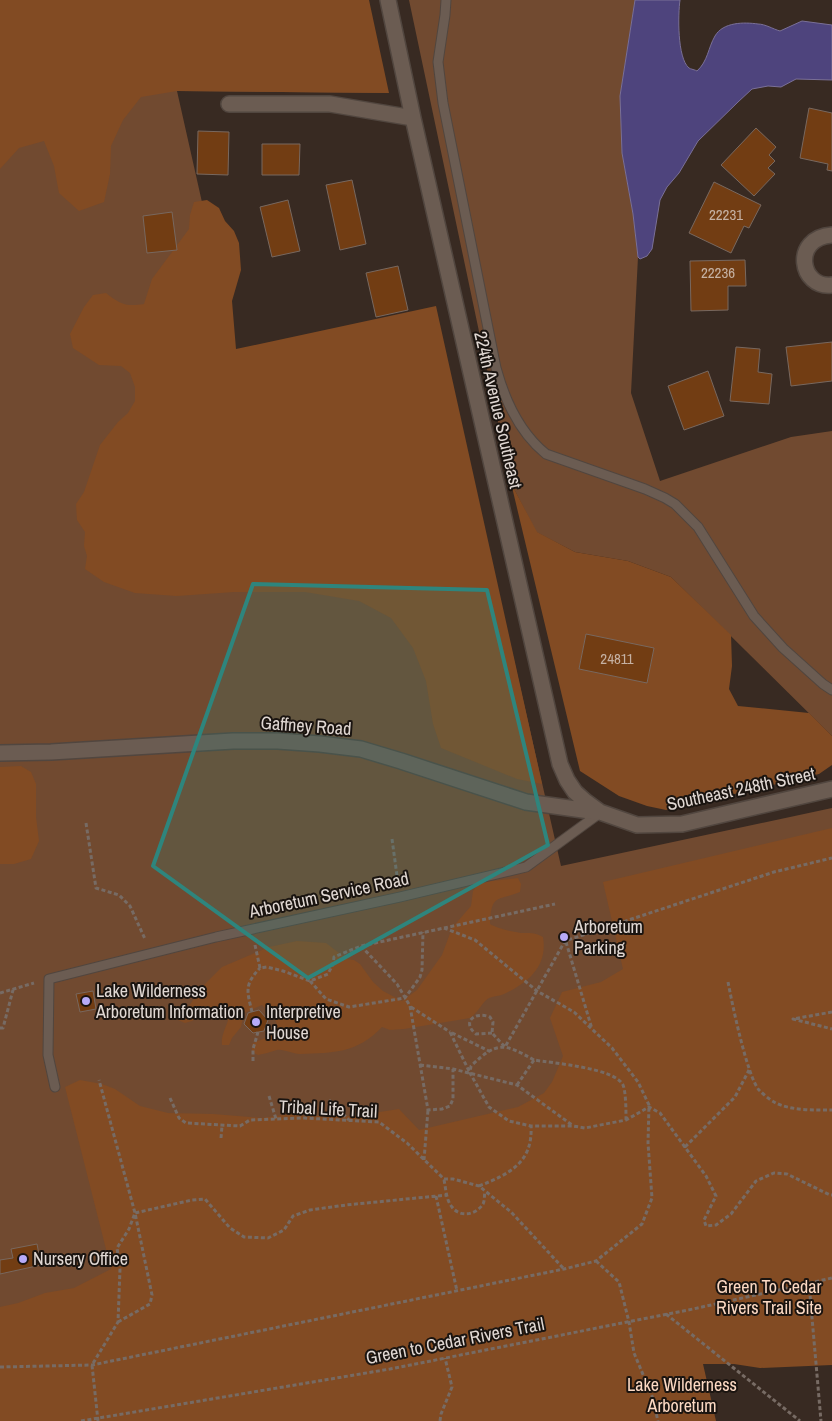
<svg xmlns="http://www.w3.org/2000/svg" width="832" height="1421" viewBox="0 0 832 1421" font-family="'Archivo Narrow',sans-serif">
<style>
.green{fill:#714a30}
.forest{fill:#824b23}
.water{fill:#4e447d;stroke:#7a7097}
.building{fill:#723d13;stroke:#78685f}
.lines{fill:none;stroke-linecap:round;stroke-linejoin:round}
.lane-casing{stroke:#51463f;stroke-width:11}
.street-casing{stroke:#51463f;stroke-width:18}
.path{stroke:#776b64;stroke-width:3;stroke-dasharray:4 2.5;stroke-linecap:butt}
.lane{stroke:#6b5c52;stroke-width:9}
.street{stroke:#6b5c52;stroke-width:15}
.marked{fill:#2e857d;fill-opacity:0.2;stroke:#2e857d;stroke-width:4;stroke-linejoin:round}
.poi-dot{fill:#b7abf8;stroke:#1a1410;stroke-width:2}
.labels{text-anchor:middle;stroke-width:4;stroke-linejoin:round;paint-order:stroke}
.number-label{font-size:15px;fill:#c5b1a3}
.street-label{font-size:18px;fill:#e1d8d3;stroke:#1a1410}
.poi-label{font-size:18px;fill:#e1d8d3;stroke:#1a1410;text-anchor:start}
.park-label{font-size:18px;fill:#fcd9c3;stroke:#1a1410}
</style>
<rect width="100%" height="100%" fill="#382a22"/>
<path class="green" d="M 0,0 L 389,93 L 177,91 L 235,349 L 506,625 L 561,866 L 832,808 L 832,1338 L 0,1421 Z
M 409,0 L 635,0 L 620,96 L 622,153 L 633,214 L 638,257 L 631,393 L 660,481 L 791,437 L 832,431 L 832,736 L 671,577 L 628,561 L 575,552 L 536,532 L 511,483 Z"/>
<path class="forest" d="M 0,0 L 369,0 L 389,93 L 177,91 L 141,97 L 123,120 L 111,146 L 110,174 L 104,202 L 79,211 L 59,193 L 54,166 L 44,141 L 19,148 L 0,169 Z
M 207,200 L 219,208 L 225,221 L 234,231 L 239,243 L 241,270 L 232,301 L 236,349 L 436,306 L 542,784 L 517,779 L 441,748 L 433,724 L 426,681 L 413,648 L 391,618 L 359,601 L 305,592 L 234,592 L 177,596 L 135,593 L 104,582 L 85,569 L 87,556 L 84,546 L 85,532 L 77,520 L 76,504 L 84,492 L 100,445 L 118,422 L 128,413 L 135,401 L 135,387 L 130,373 L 121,366 L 99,365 L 73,348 L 70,334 L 84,307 L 93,295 L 106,293 C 120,304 126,307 144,304 L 152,279 L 189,229 L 190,215 L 194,202 Z
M 511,483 L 537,532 L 575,552 L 628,561 L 671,577 L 731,635 L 732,666 L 729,689 L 738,706 L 809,713 L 832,736 L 832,765 L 819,774 L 666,810 L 647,806 L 619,796 L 580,771 Z
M 21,766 L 31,772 L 36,784 L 36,817 L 39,841 L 31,859 L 14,864 L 0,864 L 0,767 Z
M 832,828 L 832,1365 L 760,1368 L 734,1364 L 703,1364 L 716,1421 L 0,1421 L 0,1307 L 18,1303 L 45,1293 L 74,1288 L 111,1269 L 65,1087 L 80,1080 L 102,1084 L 115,1089 L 140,1106 L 168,1113 L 213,1114 L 262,1118 L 290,1114 L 305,1116 L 354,1116 L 399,1109 L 419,1130 L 518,1107 L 544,1093 L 552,1082 L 563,1056 L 550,1018 L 562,992 L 601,982 L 623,969 L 603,882 Z
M 518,878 L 521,884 L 520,892 C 498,901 491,893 490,924 C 496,928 516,933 524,933 C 532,933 536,933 543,937 C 548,966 528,983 504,994 C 500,996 494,996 489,998 C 482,1002 478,1013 470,1018 L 404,1029 L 390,1030 L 382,1027 C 358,1053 333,1053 300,1054 C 292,1054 284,1049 277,1050 C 270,1052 264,1054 258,1055 L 252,1052 L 252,1044 C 256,1041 259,1041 263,1039 C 288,1030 274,1016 262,1005 L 244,1013 L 241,1027 L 232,1038 L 229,1045 L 222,1045 C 220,1030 235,1018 226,1006 L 204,1013 L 192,1021 L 185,1023 L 178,1020 L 179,1013 L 182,1007 L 189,1006 L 201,988 L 222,967 L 269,947 L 297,941 L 326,943 L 347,959 L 354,960 L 360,964 L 373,982 L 383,991 L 402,1001 L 417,990 L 442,955 L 452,928 L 471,906 L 473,891 L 477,885 L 483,882 Z"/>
<path class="water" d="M 635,0 L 680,0 C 678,14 677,58 689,68 C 690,69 696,70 697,71 C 708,61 708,48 715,36 C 723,22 744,22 758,24 C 765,24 773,29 780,31 L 802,21 L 832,25 L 832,80 L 796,79 L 781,87 L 768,86 L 752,89 L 738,102 L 698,141 L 679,173 L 667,187 L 660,200 L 652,249 L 647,256 L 640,259 L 638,257 L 633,214 L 622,153 L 620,96 Z"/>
<path class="building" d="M 809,108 L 832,113 L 832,171 L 827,170 L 828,164 L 800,158 Z
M 756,128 L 776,147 L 769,155 L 775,161 L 768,168 L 775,174 L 754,196 L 721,165 Z
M 198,131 L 229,132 L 228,175 L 197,174 Z
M 262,144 L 300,144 L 299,175 L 262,175 Z
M 352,180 L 366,244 L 340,250 L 326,185 Z
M 714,182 L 761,205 L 749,228 L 744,226 L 731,253 L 689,233 Z
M 288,200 L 300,251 L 272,257 L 260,207 Z
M 172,212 L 177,250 L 147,253 L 143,216 Z
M 745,260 L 746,286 L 728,286 L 728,310 L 691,311 L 690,261 Z
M 398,266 L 408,310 L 376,317 L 366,273 Z
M 832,342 L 832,381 L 791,386 L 786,347 Z
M 736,347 L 760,349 L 758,372 L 772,374 L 769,404 L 730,401 Z
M 708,371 L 724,416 L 684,430 L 668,386 Z
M 586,634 L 654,648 L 647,683 L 579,669 Z
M 93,991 L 96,1009 L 80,1012 L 76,994 Z
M 259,1010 L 268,1020 L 264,1031 L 253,1033 L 244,1024 L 248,1013 Z
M 37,1244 L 41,1265 L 0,1274 L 0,1260 L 13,1258 L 11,1249 Z"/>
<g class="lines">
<defs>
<path id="lane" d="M 446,0 L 445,15 L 438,62 L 443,103 L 496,368 C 505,401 520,433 546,454 L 645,489 L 665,498 L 675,504 L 698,527 L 754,616 L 783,648 L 823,684 L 832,690
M 55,1087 L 48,1055 L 49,979 L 216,937 L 400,897 L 526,867 L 600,813"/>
<path id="street" d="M 388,0 L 413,118 L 560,764 L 567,780 L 575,792 L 585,801 L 600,812 L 637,825 L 682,824 L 832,789
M 229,104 L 330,104 L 413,118
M 832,235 C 791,238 800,289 832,285
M 0,753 L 51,752 L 233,741 L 278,741 L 320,744 L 361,749 L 401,761 L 526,802 L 597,812"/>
</defs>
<use href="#lane" class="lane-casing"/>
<use href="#street" class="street-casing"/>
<path class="path" d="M 86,823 L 96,888 L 119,895 L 130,906 L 145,939
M 392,839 L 398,883
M 566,942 L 592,1029
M 255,945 L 260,968 L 267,967 L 283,971 L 310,981 L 328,974 L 333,964 L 334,957 L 361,946 L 555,904
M 361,946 L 397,984 L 410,1006 L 428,1110 L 442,1109 L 450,1106 L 453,1099 L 453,1069
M 310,981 L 326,999 L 349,1007 L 405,998 L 420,977 L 422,970 L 423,932
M 728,982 C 732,1003 747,1076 759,1090 C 763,1094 770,1100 774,1102 C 790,1111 815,1110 832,1110
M 0,993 L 34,983
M 411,1007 L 450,1032
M 252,1012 C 247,991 244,985 260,968
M 832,1012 L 793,1019 L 832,1029
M 0,1028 L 3,1028 L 13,990
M 492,1033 L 476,1034 C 461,1022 475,1011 490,1017 L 493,1022 L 492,1033 L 505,1047 L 565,941 L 774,872 L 832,858
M 534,1060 C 504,1043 497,1041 471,1066 L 470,1073 L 489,1107 L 509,1121 L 531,1126 L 573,1126 L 585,1128 L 626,1120 L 649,1107 L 660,1113 L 706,1176 L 716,1196 L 704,1220 L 706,1226 L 716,1225 L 731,1214 L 756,1181 L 774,1173 L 787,1174 L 830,1195 L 832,1195
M 253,1061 L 253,1049 L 258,1032
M 420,1065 L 453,1069 L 517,1085 L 572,1125
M 469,1071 L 450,1032 L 489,1051
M 517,1085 L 534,1060 C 552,1063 615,1068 623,1085 C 626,1092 626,1111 626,1120
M 269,1096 L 276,1119
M 170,1098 L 179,1118 L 186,1123 L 240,1126 L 250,1120 L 304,1118 L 379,1122 L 407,1143 L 444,1179 L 453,1179 L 479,1186 L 511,1212 L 564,1269
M 329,1100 L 349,1120
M 221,1138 L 222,1126
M 685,1147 L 735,1097 L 749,1070
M 424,1160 L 428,1110
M 444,1180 C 446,1189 446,1200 452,1207 C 460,1218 476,1215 483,1204 C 485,1200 484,1196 485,1192
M 479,1186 C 509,1174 533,1163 531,1126
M 436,1196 L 457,1291
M 596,1261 L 619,1282 L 629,1322 L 634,1353 L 652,1396 L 658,1421
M 809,1283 L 821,1421
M 666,1314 L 800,1421
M 118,1322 L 150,1304 L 152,1295 L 135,1213 L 192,1200 L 205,1199 L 230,1228 L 244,1237 L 268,1238 L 284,1230 L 293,1216 L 310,1210 L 346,1205 L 447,1195
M 0,1367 L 92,1365 L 564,1269 L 596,1261 L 642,1224 L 652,1198 L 648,1143 L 649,1105 L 638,1082 L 612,1048 L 574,1012 L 537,991 L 475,940 L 444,928
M 81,1421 L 390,1369 L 693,1309 L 832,1278
M 98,1421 L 92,1365 L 118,1322 L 120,1269 L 117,1248 L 129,1229 L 135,1213 L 99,1080
M 440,1421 L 441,1414 L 452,1387 L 445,1358"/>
<use href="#lane" class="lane"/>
<use href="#street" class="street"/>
</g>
<path class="marked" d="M 253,584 L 487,590 L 548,845 L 308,978 L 153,866 Z"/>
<g class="poi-dot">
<circle cx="564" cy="937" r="5"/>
<circle cx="86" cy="1001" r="5"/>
<circle cx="256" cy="1022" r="5"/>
<circle cx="23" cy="1259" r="5"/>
</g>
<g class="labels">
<g class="number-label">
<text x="726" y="220">22231</text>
<text x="718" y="278">22236</text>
<text x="617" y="664">24811</text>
</g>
<g class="street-label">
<text transform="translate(498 410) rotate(77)" y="6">224th Avenue Southeast</text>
<text transform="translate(306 726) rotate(4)" y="6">Gaffney Road</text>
<text transform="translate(741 789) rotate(-12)" y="6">Southeast 248th Street</text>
<text transform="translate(329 895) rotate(-12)" y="6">Arboretum Service Road</text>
<text transform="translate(328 1109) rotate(3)" y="6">Tribal Life Trail</text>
<text transform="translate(455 1341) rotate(-11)" y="6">Green to Cedar Rivers Trail</text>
</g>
<g class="poi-label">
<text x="574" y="933">Arboretum<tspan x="574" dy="21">Parking</tspan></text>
<text x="96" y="997">Lake Wilderness<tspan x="96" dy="21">Arboretum Information</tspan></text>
<text x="266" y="1018">Interpretive<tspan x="266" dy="21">House</tspan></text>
<text x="33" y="1265">Nursery Office</text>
</g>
<g class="park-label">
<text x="769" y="1293">Green To Cedar<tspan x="769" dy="21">Rivers Trail Site</tspan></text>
<text x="682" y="1391">Lake Wilderness<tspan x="682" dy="21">Arboretum</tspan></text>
</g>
</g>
</svg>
